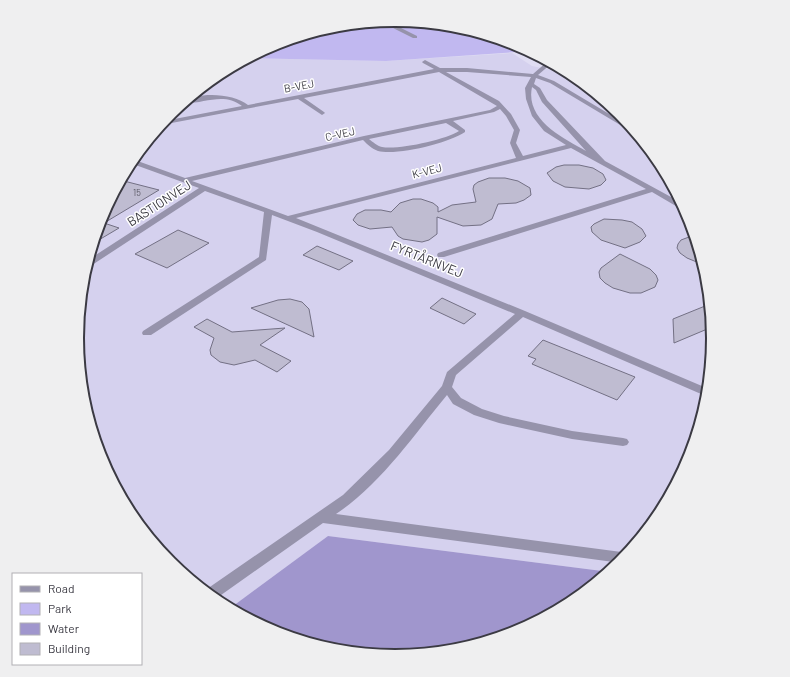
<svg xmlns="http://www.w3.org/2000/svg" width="790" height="677" viewBox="0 0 790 677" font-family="Barlow,sans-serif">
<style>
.built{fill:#d5d1ee}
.green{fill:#c1b8f0}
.water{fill:#a096cd}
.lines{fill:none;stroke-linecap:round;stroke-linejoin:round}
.stream{fill:#a096cd;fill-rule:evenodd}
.building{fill:#bfbcd1;stroke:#737084}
.minor{fill:#9693ab;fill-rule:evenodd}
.labels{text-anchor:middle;stroke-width:3;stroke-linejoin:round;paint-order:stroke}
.far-number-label{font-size:9px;fill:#5c5a66}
.far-street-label{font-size:11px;fill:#3b3a43;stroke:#fff}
.street-label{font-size:13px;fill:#3b3a43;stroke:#fff}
.rim{fill:none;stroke:#3b3a43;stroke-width:2}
</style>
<rect width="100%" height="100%" fill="#e0ddf3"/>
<path class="built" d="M 512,53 L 532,66 L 567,73 L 577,78 L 620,113 L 660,162 L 689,217 L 707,277 L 713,339 L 707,401 L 689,461 L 660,516 L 620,564 L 610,572 L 328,536 L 229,609 L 218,603 L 170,564 L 130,515 L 101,460 L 83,400 L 77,338 L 83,276 L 101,216 L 130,161 L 170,113 L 218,74 L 248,58 L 386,61 Z"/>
<path class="green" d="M 395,20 L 457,26 L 517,44 L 530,51 L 386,61 L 248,58 L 273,44 L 333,26 Z"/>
<path class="water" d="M 328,536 L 610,572 L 572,603 L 517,633 L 457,651 L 395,657 L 333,651 L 273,633 L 229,609 Z"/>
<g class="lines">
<path class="stream" d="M 341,25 L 343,25 L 340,32 L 338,32 Z"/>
</g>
<path class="building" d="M 564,165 L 579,165 L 593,168 L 603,174 L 606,180 L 601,185 L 589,189 L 565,187 L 553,181 L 547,173 L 556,167 Z
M 489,178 L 505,178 L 518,181 L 530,188 L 531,195 L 524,200 L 516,203 L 498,204 L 492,219 L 481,225 L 463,226 L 437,217 L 437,234 L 429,240 L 422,242 L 403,239 L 398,236 L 392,227 L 370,229 L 358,225 L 353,220 L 357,214 L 365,210 L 381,210 L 391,212 L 400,203 L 413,199 L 421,199 L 433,203 L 438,207 L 438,212 L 452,205 L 476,202 L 473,189 L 474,185 L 478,182 Z
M 120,180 L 159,190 L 104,223 L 119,228 L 92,244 L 101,216 Z
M 604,219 L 622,220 L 632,222 L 642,229 L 646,236 L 640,242 L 625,248 L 601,240 L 592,232 L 591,227 L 594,224 Z
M 178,230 L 209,243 L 167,268 L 135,254 Z
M 689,237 L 695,237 L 704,265 L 687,258 L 680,253 L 677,248 L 678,244 L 681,240 Z
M 317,246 L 353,261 L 339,270 L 303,255 Z
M 620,254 L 650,269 L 656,275 L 658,280 L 655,287 L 641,293 L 630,293 L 613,288 L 605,283 L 600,278 L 599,272 L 601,268 Z
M 442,298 L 476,314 L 464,324 L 430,308 Z
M 290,299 L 302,302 L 309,309 L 314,337 L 251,308 L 278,300 Z
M 710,304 L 712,327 L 674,343 L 673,319 Z
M 207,319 L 232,332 L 285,328 L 260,345 L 291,361 L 277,372 L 255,360 L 234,365 L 220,362 L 211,355 L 210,350 L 214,338 L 194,327 Z
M 543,340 L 635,377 L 617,400 L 532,364 L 536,359 L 528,356 Z"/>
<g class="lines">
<path class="minor" d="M 400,20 L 406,21 L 393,24 L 417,36 L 417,38 L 413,38 L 387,25 L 371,22 L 388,23 Z
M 425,60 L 440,68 L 467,68 L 533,74 L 548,61 L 552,63 L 538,75 L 554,81 L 631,127 L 636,132 L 632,132 L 550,83 L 536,78 L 534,84 L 540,88 L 547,100 L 605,161 L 682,203 L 685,209 L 681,209 L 652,192 L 444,257 L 438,257 L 437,255 L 438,253 L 646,189 L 571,148 L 296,218 L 525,311 L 709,389 L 708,397 L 523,317 L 456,375 L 452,387 L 461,398 L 482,409 L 504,416 L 572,431 L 623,438 L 627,439 L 629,442 L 627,445 L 623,446 L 572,439 L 499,423 L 474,415 L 453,404 L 447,395 C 413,436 381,484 336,514 L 629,553 L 621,563 L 323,523 L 214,600 L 204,591 L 343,495 L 389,450 L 442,386 L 447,372 L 515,314 L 317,232 L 272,215 L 266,260 L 151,335 L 143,335 L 142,333 L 143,331 L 259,257 L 264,212 L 205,191 L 89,267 L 85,267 L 88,260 L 199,188 L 130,163 L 132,159 L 185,178 L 364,136 L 490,110 L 497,106 L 439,72 L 304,98 L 324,112 L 325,113 L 322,115 L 298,99 L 161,125 L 164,121 L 242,106 C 223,91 202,105 182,103 C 197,91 233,93 248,105 L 434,69 L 423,63 L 422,62 ZM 446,72 L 467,72 L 531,77 L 525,88 L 526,99 L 532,116 L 544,131 L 566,145 L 523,156 L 516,143 L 520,130 L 511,114 L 499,101 ZM 532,87 L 536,90 L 542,102 L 586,151 C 563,138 525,120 532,87 ZM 500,109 L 506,116 L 514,130 L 510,143 L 516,158 L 288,216 L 192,181 L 363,140 C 367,144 372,149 378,151 C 397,156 449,143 465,132 L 465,130 L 453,121 L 494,112 ZM 446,123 L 459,131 C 445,140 398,150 382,147 C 377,146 373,142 369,139 Z"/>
</g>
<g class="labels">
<g class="far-number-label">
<text x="137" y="196">15</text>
</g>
<g class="far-street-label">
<text transform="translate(299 86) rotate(-11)" y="4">B-VEJ</text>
<text transform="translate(340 134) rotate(-13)" y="4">C-VEJ</text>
<text transform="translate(427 171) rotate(-14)" y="4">K-VEJ</text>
</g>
<g class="street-label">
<text transform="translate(159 203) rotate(-33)" y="5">BASTIONVEJ</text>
<text transform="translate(427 259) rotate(22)" y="5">FYRTÅRNVEJ</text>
</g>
</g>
<path d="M0 0H790V677H0ZM84 338a311 311 0 1 1 622 0a311 311 0 1 1-622 0Z" fill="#efeff0" fill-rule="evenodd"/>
<path class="rim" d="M84 338a311 311 0 1 1 622 0a311 311 0 1 1-622 0Z"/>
<rect x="12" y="573" width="130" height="92" fill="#ffffff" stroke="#b1b0b4"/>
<rect x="20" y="586" width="20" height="6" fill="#9693ab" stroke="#b1b0b4"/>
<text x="48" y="593" font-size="12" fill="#3b3a43">Road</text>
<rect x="20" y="603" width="20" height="12" fill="#c1b8f0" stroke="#b1b0b4"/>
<text x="48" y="613" font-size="12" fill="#3b3a43">Park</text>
<rect x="20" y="623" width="20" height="12" fill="#a096cd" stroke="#b1b0b4"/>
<text x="48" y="633" font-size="12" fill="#3b3a43">Water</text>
<rect x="20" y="643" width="20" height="12" fill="#bfbcd1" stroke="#b1b0b4"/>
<text x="48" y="653" font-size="12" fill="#3b3a43">Building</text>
</svg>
